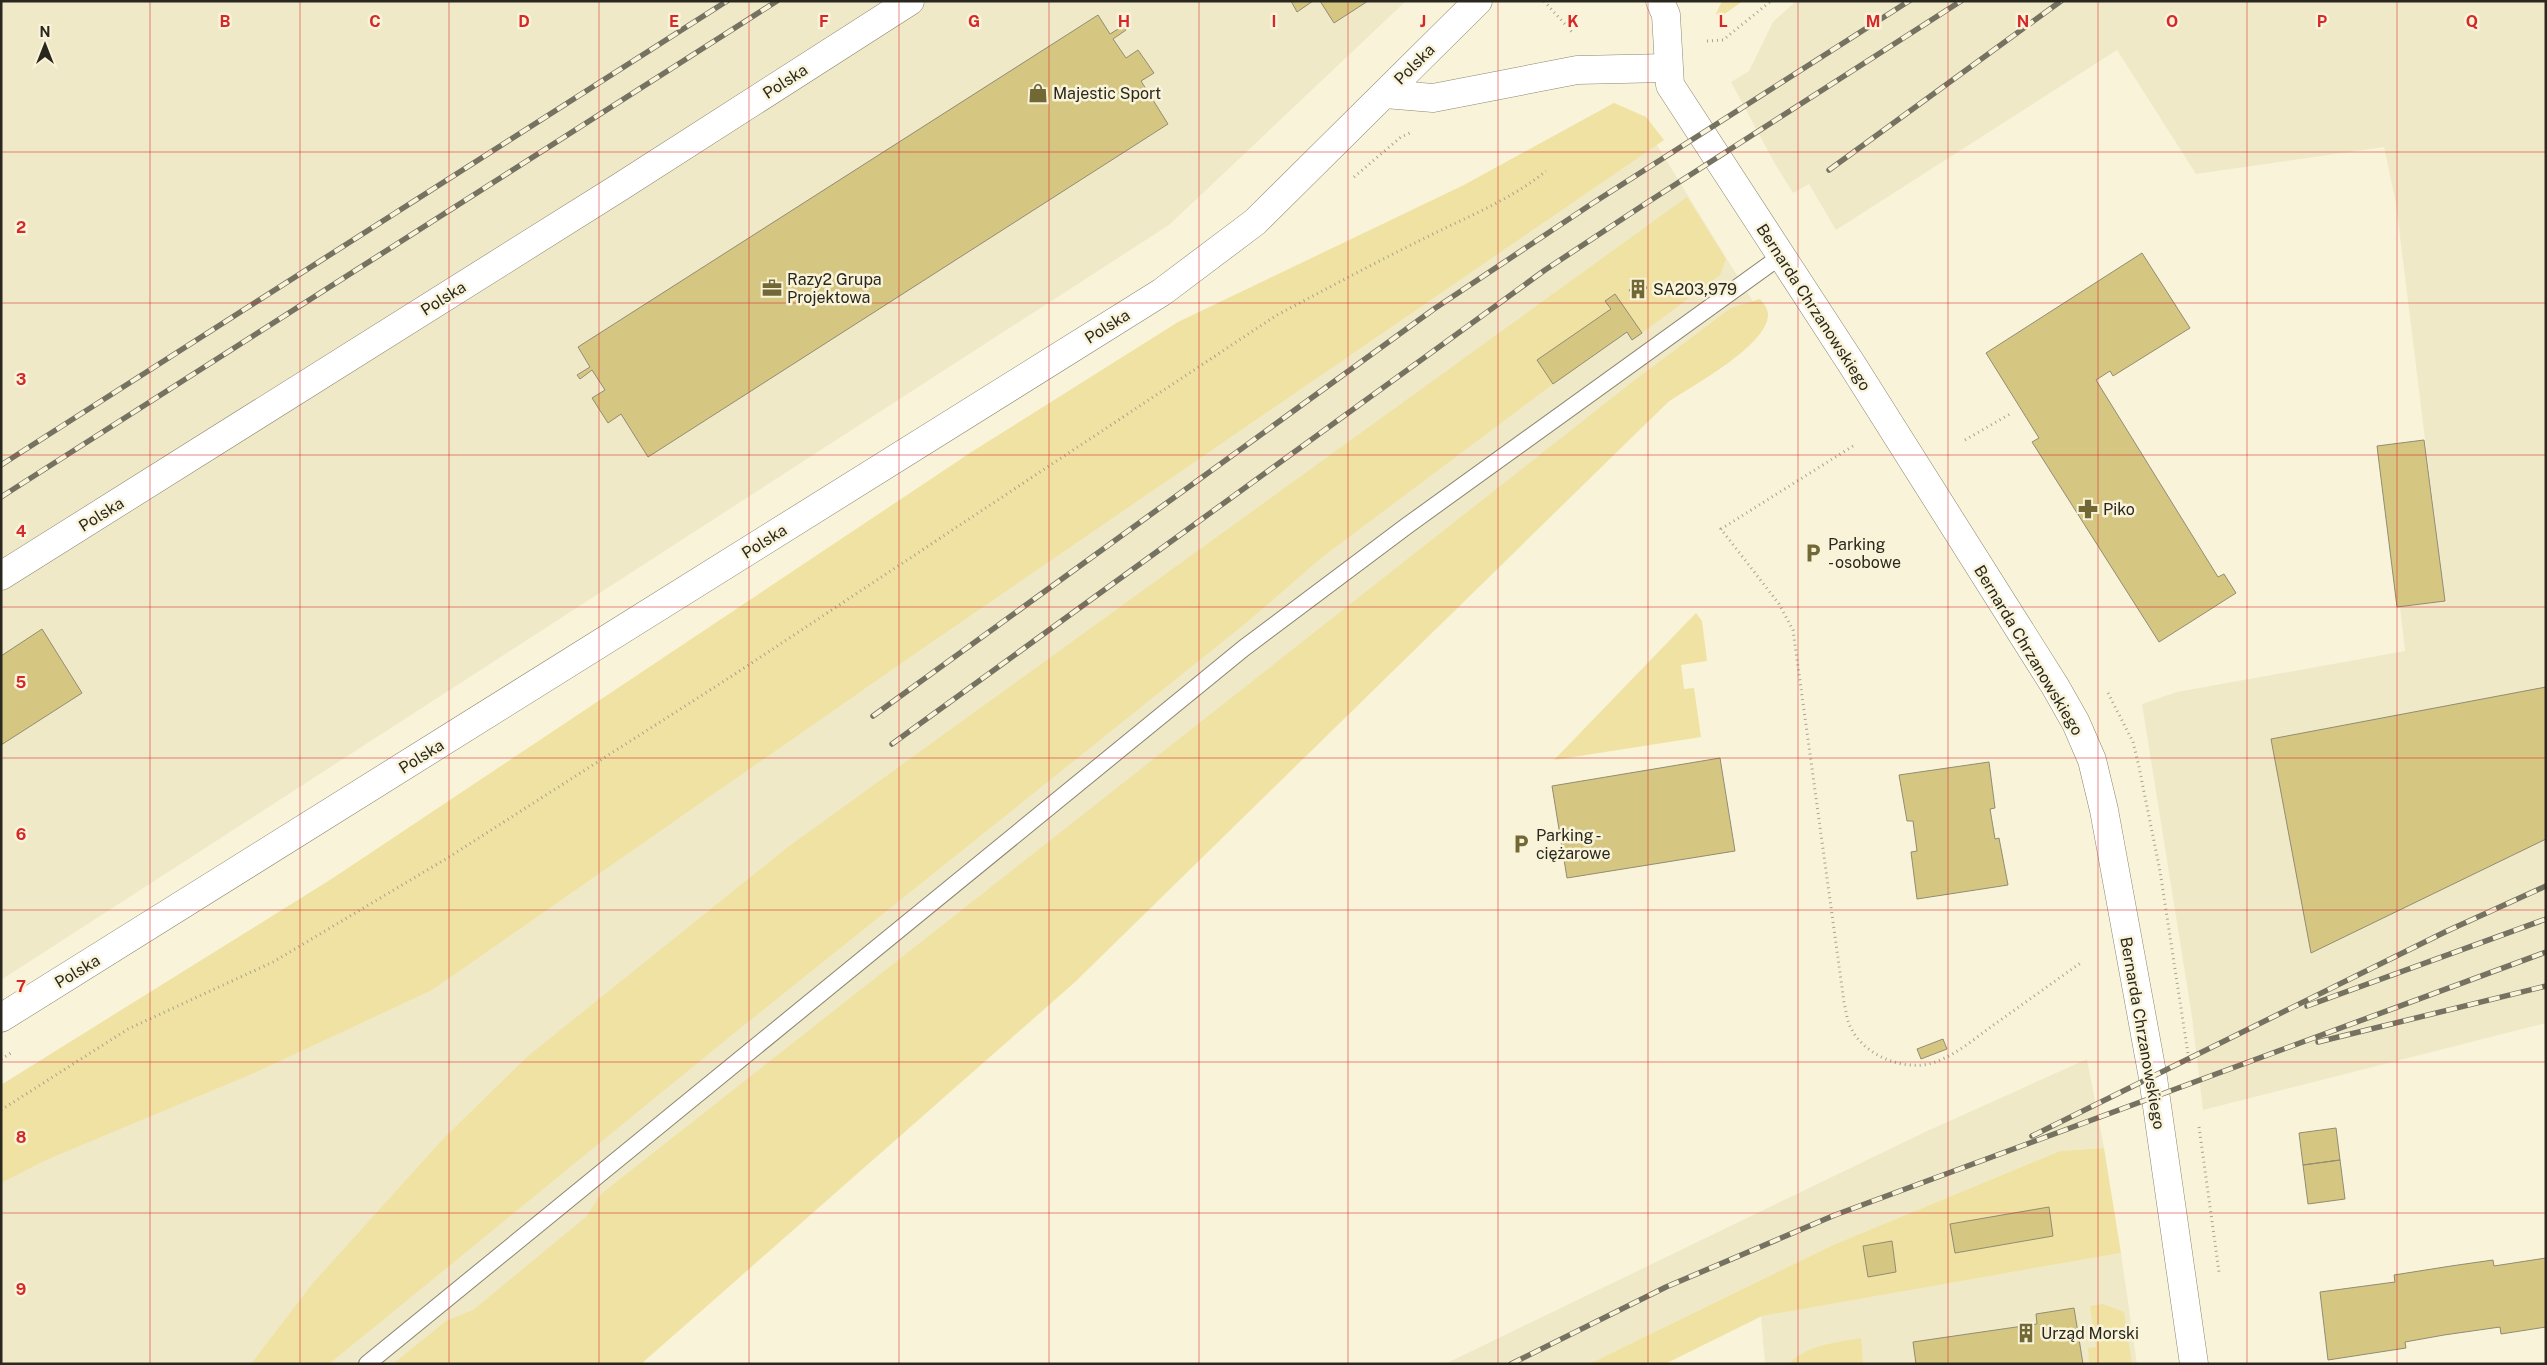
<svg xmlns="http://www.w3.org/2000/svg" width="2547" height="1365" viewBox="0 0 2547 1365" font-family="'Public Sans',sans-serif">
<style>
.built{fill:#f0e9c8}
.green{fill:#efe2a2}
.building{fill:#d5c781;stroke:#918c74}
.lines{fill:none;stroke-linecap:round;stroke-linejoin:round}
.service-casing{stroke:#8a856d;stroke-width:18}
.tertiary-casing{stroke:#8a856d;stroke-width:29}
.trunk-casing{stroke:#8a856d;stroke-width:29}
.path{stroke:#a7a38f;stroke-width:3;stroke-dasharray:1 4;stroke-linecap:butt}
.service{stroke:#fff;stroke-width:16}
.tertiary{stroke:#fff;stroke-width:28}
.trunk{stroke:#fff;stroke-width:28}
.rail-casing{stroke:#757261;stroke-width:5.5}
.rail{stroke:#f9f4d9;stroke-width:4;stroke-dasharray:11;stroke-linecap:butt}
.grid{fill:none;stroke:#d62828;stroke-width:1;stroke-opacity:0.55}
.labels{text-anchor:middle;stroke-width:5;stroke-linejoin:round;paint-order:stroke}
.street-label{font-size:16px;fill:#2a281e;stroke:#f9f4d9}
.poi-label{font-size:16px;fill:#2a281e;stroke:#f9f4d9;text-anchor:start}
.grid-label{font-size:16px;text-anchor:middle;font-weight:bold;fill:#d62828;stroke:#f9f4d9;stroke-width:5;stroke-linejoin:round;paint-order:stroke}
</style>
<rect width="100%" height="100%" fill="#f9f4d9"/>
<path class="built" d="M 1,1 L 1406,1 L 1169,225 L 1,980 Z
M 1796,1 L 2546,1 L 2546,1023 L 2203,1110 L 2192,1017 L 2142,704 L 2177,692 L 2405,651 L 2400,607 L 2445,601 L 2396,204 L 2384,147 L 2196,174 L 2117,50 L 1836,230 L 1809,184 L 1793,193 L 1775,164 L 1731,82 L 1749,71 L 1773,22 Z
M 1614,103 L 1638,114 L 1760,313 L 1652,418 L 618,1364 L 1,1364 L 1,1085 L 1309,270 Z
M 2087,1059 L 2104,1148 L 2060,1151 L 1833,1245 L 1589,1364 L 1445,1364 L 1925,1132 Z
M 2121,1253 L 2137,1364 L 1765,1364 L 1761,1316 Z"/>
<path class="green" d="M 1722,1 L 1743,1 L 1720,17 L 1716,14 Z
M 1614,103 L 1646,117 L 1664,140 L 926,646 L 432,990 L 254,1073 L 46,1160 L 1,1183 L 1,1085 L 327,882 L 973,451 L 1178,322 L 1464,185 Z
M 1687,197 L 1726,259 L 1720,275 L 1642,333 L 1615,294 L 1606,300 L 1611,309 L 1537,360 L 1553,384 L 1321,558 L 1246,623 L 738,1030 L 329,1364 L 251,1364 L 313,1283 L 443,1139 L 528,1056 L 788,847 Z
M 1760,299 C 1764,304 1768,308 1768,315 C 1767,346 1692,386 1668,402 L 1074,983 L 641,1364 L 393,1364 L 446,1321 L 473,1310 L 586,1217 L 601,1194 L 1631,383 L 1731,308 Z
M 1696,613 L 1702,621 L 1707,661 L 1681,665 L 1684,689 L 1694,688 L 1701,737 L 1554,760 Z
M 2104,1148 L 2121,1253 L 1762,1316 L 1665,1364 L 1589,1364 L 1833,1245 L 2060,1151 Z
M 2103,1304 L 2124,1312 L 2132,1364 L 2089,1364 L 2088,1348 L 2096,1347 L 2090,1306 Z
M 1861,1338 L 1863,1364 L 1789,1364 C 1809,1344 1835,1343 1861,1338 Z"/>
<path class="building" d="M 1291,1 L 1313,1 L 1297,12 Z
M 1320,1 L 1368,1 L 1334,23 Z
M 1098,15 L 1110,34 L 1123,26 L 1126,30 L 1113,39 L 1126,58 L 1138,50 L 1154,73 L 1141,81 L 1168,124 L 648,457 L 621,414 L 608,423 L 592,398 L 605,390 L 592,370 L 580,379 L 577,375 L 590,367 L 578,347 Z
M 2142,253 L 2190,328 L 2113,376 L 2110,371 L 2096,380 L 2218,577 L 2224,574 L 2236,593 L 2159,642 L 2032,442 L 2039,438 L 1986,353 Z
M 1642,280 L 1647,288 L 1634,297 L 1629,290 Z
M 1615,294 L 1642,333 L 1632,340 L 1627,332 L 1553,384 L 1537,360 L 1611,309 L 1605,301 Z
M 2424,440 L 2445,601 L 2397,607 L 2377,446 Z
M 42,629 L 82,693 L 1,745 L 1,656 Z
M 2546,687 L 2546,839 L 2311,953 L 2271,739 Z
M 1720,758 L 1735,851 L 1567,878 L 1552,786 Z
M 1989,762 L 1995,808 L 1990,809 L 1995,839 L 1999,838 L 2008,885 L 1917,899 L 1911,852 L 1917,851 L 1913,821 L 1907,821 L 1899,775 Z
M 1943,1039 L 1947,1049 L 1921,1059 L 1917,1049 Z
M 2336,1128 L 2340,1160 L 2303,1165 L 2299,1133 Z
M 2340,1160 L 2345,1199 L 2308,1204 L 2303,1165 Z
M 2049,1207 L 2053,1236 L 1955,1253 L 1950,1224 Z
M 1892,1241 L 1896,1272 L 1868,1277 L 1863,1246 Z
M 2546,1258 L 2546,1327 L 2501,1334 L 2500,1327 L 2444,1335 L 2405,1342 L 2406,1348 L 2328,1360 L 2320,1292 L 2395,1282 L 2394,1275 L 2451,1266 L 2493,1260 L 2494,1266 Z
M 2074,1308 L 2083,1364 L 1916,1364 L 1913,1342 L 2037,1324 L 2036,1314 Z"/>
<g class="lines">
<defs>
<path id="service" d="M 367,1364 L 1244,648 L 1408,525 L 1781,256"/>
<path id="tertiary" d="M 1660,1 L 1666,15 L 1670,85 L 1853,366 L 2055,686 L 2076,723 L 2092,760 L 2104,810 L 2153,1078 L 2194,1364"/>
<path id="trunk" d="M 1385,94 L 1433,98 L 1577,70 L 1667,68
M 1,576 L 620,187 L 910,1
M 1,1018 L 1162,292 L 1255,222 L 1478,1"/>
</defs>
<use href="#service" class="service-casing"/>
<use href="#tertiary" class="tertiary-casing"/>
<use href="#trunk" class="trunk-casing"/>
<path class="path" d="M 1544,1 L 1572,32 L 1575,32
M 1707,41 L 1723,40 L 1771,1
M 1354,177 L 1401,137 L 1410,133
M 1965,440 L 2010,414
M 1853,446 L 1721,529 L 1779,604 L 1793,630 L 1844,1002 C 1846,1011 1847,1021 1851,1028 C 1864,1055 1901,1070 1929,1064 C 1952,1058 1973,1040 1992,1026 C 2022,1005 2052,983 2082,962
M 2108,693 L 2133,742 L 2139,767 L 2160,871 L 2190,1067
M 1,1059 L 11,1053
M 1,1110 L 128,1029 L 273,962 L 449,857 L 732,676 L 1277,315 C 1328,288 1378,261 1429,236 C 1469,216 1512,199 1546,171
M 2199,1127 L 2219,1272"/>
<use href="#service" class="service"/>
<use href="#tertiary" class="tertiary"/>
<use href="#trunk" class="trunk"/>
<defs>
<path id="rail" d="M 1829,170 L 2061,1
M 1,465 L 727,1
M 1,497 L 777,1
M 873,716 L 1434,309 L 1593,203 L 1909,1
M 892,744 L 1545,270 L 1648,202 L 1961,1
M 2307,1006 L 2546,919
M 2318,1042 L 2546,986
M 2032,1136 L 2447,931 L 2546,886
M 1511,1364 L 1666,1287 L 1835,1215 L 2546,952"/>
</defs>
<use href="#rail" class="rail-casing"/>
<use href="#rail" class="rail"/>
</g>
<path class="grid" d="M 150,1 L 150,1364M 300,1 L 300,1364M 449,1 L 449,1364M 599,1 L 599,1364M 749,1 L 749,1364M 899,1 L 899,1364M 1049,1 L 1049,1364M 1199,1 L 1199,1364M 1348,1 L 1348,1364M 1498,1 L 1498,1364M 1648,1 L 1648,1364M 1798,1 L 1798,1364M 1948,1 L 1948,1364M 2098,1 L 2098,1364M 2247,1 L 2247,1364M 2397,1 L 2397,1364M 1,152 L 2546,152M 1,303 L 2546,303M 1,455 L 2546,455M 1,607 L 2546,607M 1,758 L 2546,758M 1,910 L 2546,910M 1,1062 L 2546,1062M 1,1213 L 2546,1213"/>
<defs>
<symbol id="shop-bare" viewBox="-9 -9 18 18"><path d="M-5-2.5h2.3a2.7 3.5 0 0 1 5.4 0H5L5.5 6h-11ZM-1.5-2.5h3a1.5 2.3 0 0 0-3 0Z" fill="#726835" stroke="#f9f4d9" stroke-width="2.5" paint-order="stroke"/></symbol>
<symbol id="office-bare" viewBox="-9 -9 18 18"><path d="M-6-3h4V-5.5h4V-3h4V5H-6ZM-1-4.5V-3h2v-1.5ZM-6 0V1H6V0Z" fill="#726835" stroke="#f9f4d9" stroke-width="2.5" paint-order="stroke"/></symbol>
<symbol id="building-bare" viewBox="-9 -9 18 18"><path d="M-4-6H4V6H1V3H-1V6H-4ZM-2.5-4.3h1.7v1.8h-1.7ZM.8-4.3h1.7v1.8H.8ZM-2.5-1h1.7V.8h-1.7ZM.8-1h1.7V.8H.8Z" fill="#726835" stroke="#f9f4d9" stroke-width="2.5" paint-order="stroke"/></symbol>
<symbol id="pharmacy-bare" viewBox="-9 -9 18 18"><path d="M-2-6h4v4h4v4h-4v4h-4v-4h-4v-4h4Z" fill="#726835" stroke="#f9f4d9" stroke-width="2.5" paint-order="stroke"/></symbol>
<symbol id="parking-bare" viewBox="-9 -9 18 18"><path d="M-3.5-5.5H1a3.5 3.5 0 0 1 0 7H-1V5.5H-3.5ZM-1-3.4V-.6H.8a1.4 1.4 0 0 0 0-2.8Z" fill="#726835" stroke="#f9f4d9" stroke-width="2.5" paint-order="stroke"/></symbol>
</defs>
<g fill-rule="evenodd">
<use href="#shop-bare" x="1024" y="79" width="28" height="28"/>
<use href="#office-bare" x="758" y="274" width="28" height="28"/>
<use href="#building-bare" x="1624" y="275" width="28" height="28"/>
<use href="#pharmacy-bare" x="2074" y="495" width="28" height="28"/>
<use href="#parking-bare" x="1799" y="539" width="28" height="28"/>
<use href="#parking-bare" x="1507" y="830" width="28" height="28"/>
<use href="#building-bare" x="2012" y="1319" width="28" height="28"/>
</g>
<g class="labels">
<g class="street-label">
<text transform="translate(1414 64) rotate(-45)" y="6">Polska</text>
<text transform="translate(785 81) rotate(-33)" y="6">Polska</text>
<text transform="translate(443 298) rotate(-32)" y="6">Polska</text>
<text transform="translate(1814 307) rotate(57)" y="6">Bernarda Chrzanowskiego</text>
<text transform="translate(1107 326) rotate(-32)" y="6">Polska</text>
<text transform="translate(101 514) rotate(-32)" y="6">Polska</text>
<text transform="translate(764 541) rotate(-32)" y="6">Polska</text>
<text transform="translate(2029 650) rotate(59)" y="6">Bernarda Chrzanowskiego</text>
<text transform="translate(421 756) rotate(-32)" y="6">Polska</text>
<text transform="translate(77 971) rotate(-31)" y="6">Polska</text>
<text transform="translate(2143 1033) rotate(80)" y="6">Bernarda Chrzanowskiego</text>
</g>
<g class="poi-label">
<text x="1053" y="99">Majestic Sport</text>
<text x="787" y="285">Razy2 Grupa<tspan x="787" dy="18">Projektowa</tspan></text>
<text x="1653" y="295">SA203,979</text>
<text x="2103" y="515">Piko</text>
<text x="1828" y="550">Parking<tspan x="1828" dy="18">- osobowe</tspan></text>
<text x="1536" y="841">Parking -<tspan x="1536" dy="18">ciężarowe</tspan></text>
<text x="2041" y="1339">Urząd Morski</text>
</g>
</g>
<g class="grid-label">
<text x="225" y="27">B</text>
<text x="375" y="27">C</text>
<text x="524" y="27">D</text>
<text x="674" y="27">E</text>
<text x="824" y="27">F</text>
<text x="974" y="27">G</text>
<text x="1124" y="27">H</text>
<text x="1274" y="27">I</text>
<text x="1423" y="27">J</text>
<text x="1573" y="27">K</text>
<text x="1723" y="27">L</text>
<text x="1873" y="27">M</text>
<text x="2023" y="27">N</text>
<text x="2172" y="27">O</text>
<text x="2322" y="27">P</text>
<text x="2472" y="27">Q</text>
<text x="21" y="233">2</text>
<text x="21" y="385">3</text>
<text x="21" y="537">4</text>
<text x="21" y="688">5</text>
<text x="21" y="840">6</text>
<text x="21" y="992">7</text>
<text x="21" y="1143">8</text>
<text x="21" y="1295">9</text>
</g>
<rect width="2547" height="1365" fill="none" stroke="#2a281e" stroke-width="5"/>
<g transform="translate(45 45)" stroke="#f9f4d9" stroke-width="4" paint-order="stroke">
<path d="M0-4L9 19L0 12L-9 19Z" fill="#2a281e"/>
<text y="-8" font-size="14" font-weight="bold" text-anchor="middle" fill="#2a281e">N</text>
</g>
</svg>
